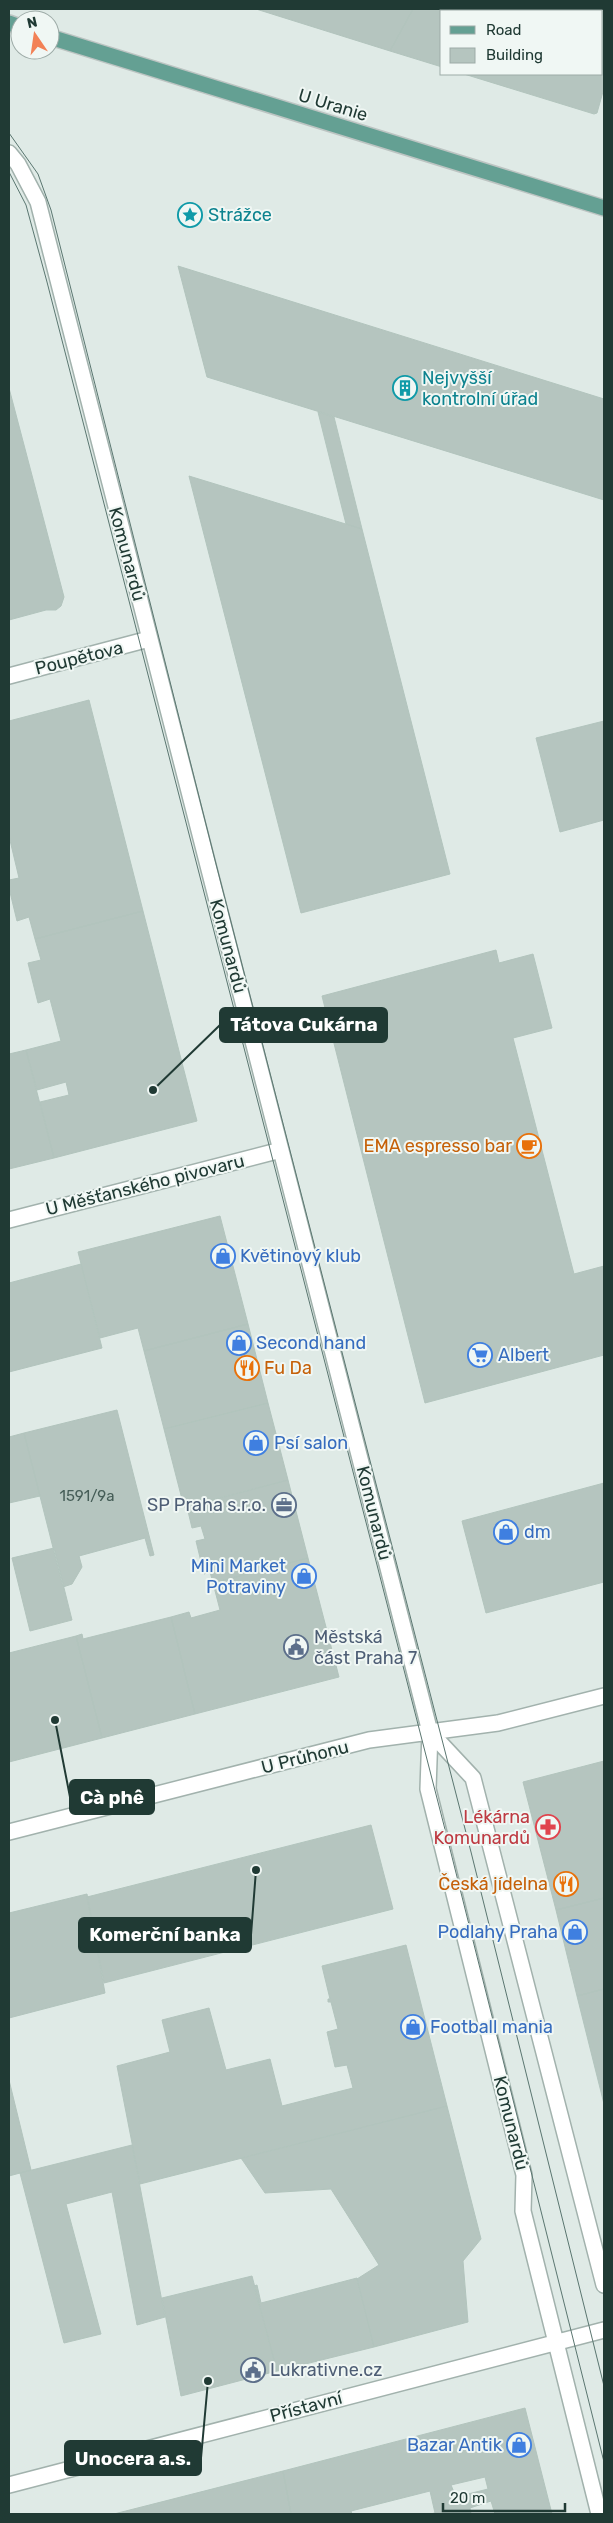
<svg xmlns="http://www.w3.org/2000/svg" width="613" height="2523" viewBox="0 0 613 2523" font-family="Rubik,sans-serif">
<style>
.building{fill:#b5c5bf;stroke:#b2c4bd;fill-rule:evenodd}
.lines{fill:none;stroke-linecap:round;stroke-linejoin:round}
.minor-casing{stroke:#a2b2ad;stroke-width:18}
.major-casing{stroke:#bcc4c2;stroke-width:18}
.minor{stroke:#fff;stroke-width:15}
.major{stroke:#64a093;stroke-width:15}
.tram{stroke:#5a7670;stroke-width:1}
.labels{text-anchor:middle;stroke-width:4;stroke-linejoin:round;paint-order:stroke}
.number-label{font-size:15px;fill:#455d57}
.street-label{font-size:18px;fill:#203a34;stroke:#f0f7f4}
.culture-label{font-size:18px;fill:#0d838f;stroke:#f0f7f4;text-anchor:start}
.food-label{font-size:18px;fill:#c56008;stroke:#f0f7f4;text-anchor:end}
.shop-label{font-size:18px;fill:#366cbe;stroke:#f0f7f4;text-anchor:start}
.service-label{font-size:18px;fill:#4e5e75;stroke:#f0f7f4;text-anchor:start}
.health-label{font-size:18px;fill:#be3a42;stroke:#f0f7f4;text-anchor:end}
.leader{fill:none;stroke:#203a34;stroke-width:2}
.callout-dot{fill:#203a34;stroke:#f0f7f4;stroke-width:2}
.callout{fill:#203a34;stroke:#203a34;stroke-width:2}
.callout-label{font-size:19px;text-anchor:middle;font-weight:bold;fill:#fff}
</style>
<rect width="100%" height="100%" fill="#dfeae6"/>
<path class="building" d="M 256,9 L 413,9 L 390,51 Z
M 413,9 L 604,9 L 604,88 L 597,113 L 594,114 L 464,74 L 602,74 L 602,11 L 442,11 L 442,67 L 390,51 Z
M 178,266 L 604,399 L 604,500 L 207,377 Z
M 9,388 L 64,597 L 61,606 L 56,610 L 46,610 L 9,620 Z
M 318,412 L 334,417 L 362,529 L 346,524 Z
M 189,476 L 362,529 L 450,874 L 301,913 Z
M 89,700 L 143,911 L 35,939 L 29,917 L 17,921 L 9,888 L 9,880 L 19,878 L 9,836 L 9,721 Z
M 604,721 L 604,820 L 560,832 L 536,738 Z
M 143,911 L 197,1121 L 54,1158 L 40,1102 L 69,1095 L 66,1082 L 37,1090 L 26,1050 L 61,1041 L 50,999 L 38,1003 L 28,963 L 41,960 L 35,939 Z
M 496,950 L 499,963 L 533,954 L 552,1028 L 513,1038 L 574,1274 L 604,1266 L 604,1355 L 425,1403 L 322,996 Z
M 26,1050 L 54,1158 L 9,1169 L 9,1054 Z
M 220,1216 L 248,1324 L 144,1351 L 138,1328 L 100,1338 L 78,1252 Z
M 81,1264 L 102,1348 L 9,1372 L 9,1283 Z
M 248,1324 L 268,1403 L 164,1429 L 144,1351 Z
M 268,1403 L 288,1480 L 184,1507 L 164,1429 Z
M 117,1410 L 154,1555 L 150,1556 L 145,1538 L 79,1556 L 82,1567 L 72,1584 L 63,1587 L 24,1433 Z
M 24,1433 L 40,1496 L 9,1503 L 9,1437 Z
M 288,1480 L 308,1558 L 213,1583 L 210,1572 L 204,1574 L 196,1541 L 205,1539 L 201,1526 L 192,1528 L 187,1507 Z
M 604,1483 L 604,1582 L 486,1613 L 462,1521 Z
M 54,1548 L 72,1620 L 30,1631 L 12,1558 Z
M 308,1558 L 339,1677 L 195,1714 L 171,1617 L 189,1612 L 191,1618 L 220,1610 L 213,1583 Z
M 171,1617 L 195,1714 L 102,1738 L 76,1636 L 82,1634 L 83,1639 Z
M 76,1636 L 102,1738 L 9,1762 L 9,1653 Z
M 604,1761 L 604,1898 L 556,1910 L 523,1782 Z
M 371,1825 L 393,1909 L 104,1983 L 87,1897 Z
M 87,1894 L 105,1993 L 9,2018 L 9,1913 Z
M 604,1898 L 604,1989 L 577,1996 L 556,1910 Z
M 406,1945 L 447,2106 L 140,2184 L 117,2066 L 170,2052 L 162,2020 L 209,2008 L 226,2070 L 270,2059 L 282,2106 L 353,2088 L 347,2065 L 335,2067 L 327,2032 L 338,2029 L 331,2002 L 328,2002 L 328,1999 L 330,1999 L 322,1966 Z
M 604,1989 L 604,2104 L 577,1996 Z
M 9,2080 L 31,2170 L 9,2176 Z
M 447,2106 L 481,2239 L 463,2261 L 468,2322 L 374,2347 L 357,2279 L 379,2265 L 331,2189 L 265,2193 L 241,2158 Z
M 132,2145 L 165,2317 L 137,2325 L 112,2192 L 66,2204 L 101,2334 L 64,2343 L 20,2173 Z
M 252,2276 L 277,2371 L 181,2396 L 162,2298 Z
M 357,2278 L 374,2347 L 277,2371 L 254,2286 L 257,2285 L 261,2303 Z
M 525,2408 L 552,2514 L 495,2514 L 491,2501 L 470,2508 L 471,2514 L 430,2514 L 435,2513 L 430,2491 L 351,2511 L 352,2514 L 291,2514 L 283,2471 ZM 485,2477 L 488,2489 L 456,2497 L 451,2485 Z
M 283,2471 L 291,2514 L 114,2514 Z"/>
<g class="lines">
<defs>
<path id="minor" d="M 9,153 L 18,164 L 38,202 L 430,1732 L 428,1789 L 524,2175 L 523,2211 L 599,2514
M 9,676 L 149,639
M 9,1220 L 281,1150
M 430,1732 L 473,1778 L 604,2285
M 9,1832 L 369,1740 L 498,1723 L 604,1696
M 9,2485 L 604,2330"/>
<path id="major" d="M 9,23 L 20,27
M 50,37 L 604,208"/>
</defs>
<use href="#minor" class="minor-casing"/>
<use href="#major" class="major-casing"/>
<use href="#minor" class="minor"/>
<use href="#major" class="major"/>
<path class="tram" d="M 9,133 L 38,174 L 51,210 L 215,860 L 471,1852 L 604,2386
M 9,172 L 26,205 L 47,282 L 448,1841 L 604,2462"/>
</g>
<defs>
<symbol id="sight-ring" viewBox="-11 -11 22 22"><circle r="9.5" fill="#f0f7f4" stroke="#0f9aa8" stroke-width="1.5"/><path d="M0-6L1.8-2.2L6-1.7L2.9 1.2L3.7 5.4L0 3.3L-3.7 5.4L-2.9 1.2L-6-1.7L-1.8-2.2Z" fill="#0f9aa8"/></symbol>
<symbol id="building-ring" viewBox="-11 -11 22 22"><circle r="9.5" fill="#f0f7f4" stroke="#0f9aa8" stroke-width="1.5"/><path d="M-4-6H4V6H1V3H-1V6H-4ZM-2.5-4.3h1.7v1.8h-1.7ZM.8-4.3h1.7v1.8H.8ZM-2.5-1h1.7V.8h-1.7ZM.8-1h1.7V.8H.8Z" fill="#0f9aa8"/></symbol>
<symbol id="cafe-ring" viewBox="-11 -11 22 22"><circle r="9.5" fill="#f0f7f4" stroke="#e8710a" stroke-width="1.5"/><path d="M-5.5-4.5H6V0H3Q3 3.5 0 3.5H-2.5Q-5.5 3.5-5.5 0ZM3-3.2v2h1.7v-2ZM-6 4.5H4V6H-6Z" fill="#e8710a"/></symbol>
<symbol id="shop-ring" viewBox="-11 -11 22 22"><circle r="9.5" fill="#f0f7f4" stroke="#3f7fe0" stroke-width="1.5"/><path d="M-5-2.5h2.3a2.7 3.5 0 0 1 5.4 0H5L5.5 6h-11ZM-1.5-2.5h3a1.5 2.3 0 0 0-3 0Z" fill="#3f7fe0"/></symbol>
<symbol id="supermarket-ring" viewBox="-11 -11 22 22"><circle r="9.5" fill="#f0f7f4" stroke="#3f7fe0" stroke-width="1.5"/><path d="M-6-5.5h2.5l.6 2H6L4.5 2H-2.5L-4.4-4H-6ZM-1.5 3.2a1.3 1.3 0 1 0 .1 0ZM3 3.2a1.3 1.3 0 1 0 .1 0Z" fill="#3f7fe0"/></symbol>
<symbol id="restaurant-ring" viewBox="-11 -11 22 22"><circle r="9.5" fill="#f0f7f4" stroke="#e8710a" stroke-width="1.5"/><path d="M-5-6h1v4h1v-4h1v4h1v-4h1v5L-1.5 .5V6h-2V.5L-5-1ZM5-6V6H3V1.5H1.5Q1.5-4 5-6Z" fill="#e8710a"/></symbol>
<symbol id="office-ring" viewBox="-11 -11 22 22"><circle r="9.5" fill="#f0f7f4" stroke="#5c6f8a" stroke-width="1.5"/><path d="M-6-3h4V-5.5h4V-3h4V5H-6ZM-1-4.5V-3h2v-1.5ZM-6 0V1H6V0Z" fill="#5c6f8a"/></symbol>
<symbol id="civic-ring" viewBox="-11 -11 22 22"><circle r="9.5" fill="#f0f7f4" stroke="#5c6f8a" stroke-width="1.5"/><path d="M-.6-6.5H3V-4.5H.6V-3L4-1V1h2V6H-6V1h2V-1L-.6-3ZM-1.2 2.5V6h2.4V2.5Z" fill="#5c6f8a"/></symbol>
<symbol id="pharmacy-ring" viewBox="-11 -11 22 22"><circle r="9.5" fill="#f0f7f4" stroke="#e0444e" stroke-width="1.5"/><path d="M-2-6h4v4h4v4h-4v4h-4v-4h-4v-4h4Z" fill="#e0444e"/></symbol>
</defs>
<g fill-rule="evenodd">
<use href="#sight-ring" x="176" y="201" width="28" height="28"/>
<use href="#building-ring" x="391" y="374" width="28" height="28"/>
<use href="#cafe-ring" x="515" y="1132" width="28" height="28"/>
<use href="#shop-ring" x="209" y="1242" width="28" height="28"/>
<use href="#shop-ring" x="225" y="1329" width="28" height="28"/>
<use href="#supermarket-ring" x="466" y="1341" width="28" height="28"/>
<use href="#restaurant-ring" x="233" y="1354" width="28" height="28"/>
<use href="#shop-ring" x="242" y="1429" width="28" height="28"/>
<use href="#office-ring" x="270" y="1491" width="28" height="28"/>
<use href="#shop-ring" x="492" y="1518" width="28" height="28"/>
<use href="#shop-ring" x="290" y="1562" width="28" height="28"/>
<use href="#civic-ring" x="282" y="1633" width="28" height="28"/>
<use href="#pharmacy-ring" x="534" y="1813" width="28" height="28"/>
<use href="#restaurant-ring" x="552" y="1870" width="28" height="28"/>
<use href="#shop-ring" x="561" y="1918" width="28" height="28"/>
<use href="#shop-ring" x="399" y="2013" width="28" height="28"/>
<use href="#civic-ring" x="239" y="2356" width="28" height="28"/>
<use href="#shop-ring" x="505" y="2431" width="28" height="28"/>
</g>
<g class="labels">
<g class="number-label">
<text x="87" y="1501">1591/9a</text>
</g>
<g class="street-label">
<text transform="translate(333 105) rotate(17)" y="6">U Uranie</text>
<text transform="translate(127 554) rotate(75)" y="6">Komunardů</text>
<text transform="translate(79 658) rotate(-14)" y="6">Poupětova</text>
<text transform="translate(228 946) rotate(75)" y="6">Komunardů</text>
<text transform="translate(145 1185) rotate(-14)" y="6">U Měšťanského pivovaru</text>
<text transform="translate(374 1513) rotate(76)" y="6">Komunardů</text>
<text transform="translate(305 1757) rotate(-14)" y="6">U Průhonu</text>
<text transform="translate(511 2123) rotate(76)" y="6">Komunardů</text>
<text transform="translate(306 2407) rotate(-15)" y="6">Přístavní</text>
</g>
<g class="culture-label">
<text x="208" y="221">Strážce</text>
<text x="422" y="384">Nejvyšší<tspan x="422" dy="21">kontrolní úřad</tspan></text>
</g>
<g class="food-label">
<text x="512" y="1152">EMA espresso bar</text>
<text x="264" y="1374" text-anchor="start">Fu Da</text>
<text x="548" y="1890">Česká jídelna</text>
</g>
<g class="shop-label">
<text x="240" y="1262">Květinový klub</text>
<text x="256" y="1349">Second hand</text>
<text x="498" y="1361">Albert</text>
<text x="274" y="1449">Psí salon</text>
<text x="524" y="1538">dm</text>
<text x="286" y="1572" text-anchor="end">Mini Market<tspan x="286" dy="21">Potraviny</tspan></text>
<text x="558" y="1938" text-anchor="end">Podlahy Praha</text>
<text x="430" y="2033">Football mania</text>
<text x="502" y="2451" text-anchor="end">Bazar Antik</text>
</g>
<g class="service-label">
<text x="266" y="1511" text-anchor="end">SP Praha s.r.o.</text>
<text x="314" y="1643">Městská<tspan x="314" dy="21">část Praha 7</tspan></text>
<text x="270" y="2376">Lukrativne.cz</text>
</g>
<g class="health-label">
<text x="530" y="1823">Lékárna<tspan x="530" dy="21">Komunardů</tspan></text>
</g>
</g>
<path class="leader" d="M153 1090L220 1025M55 1720L70 1797M256 1870L251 1935M208 2381L201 2458"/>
<g class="callout-dot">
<circle cx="153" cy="1090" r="5"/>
<circle cx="55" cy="1720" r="5"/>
<circle cx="256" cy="1870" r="5"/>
<circle cx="208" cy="2381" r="5"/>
</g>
<g class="callout">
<rect x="220" y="1008" width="167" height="34" rx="5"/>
<rect x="70" y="1780" width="84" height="34" rx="5"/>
<rect x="79" y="1918" width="172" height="34" rx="5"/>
<rect x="65" y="2441" width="136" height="34" rx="5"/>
</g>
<g class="callout-label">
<text x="304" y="1031">Tátova Cukárna</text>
<text x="112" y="1804">Cà phê</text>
<text x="165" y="1941">Komerční banka</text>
<text x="133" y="2465">Unocera a.s.</text>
</g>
<rect width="613" height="2523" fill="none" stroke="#203a34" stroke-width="20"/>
<rect x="440" y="10" width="162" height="65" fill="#f0f7f4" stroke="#9daba7"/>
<rect x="450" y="26" width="25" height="8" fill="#64a093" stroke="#9daba7"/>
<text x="486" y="35" font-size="15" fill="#203a34">Road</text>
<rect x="450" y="48" width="25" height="15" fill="#b5c5bf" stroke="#9daba7"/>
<text x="486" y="60" font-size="15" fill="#203a34">Building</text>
<g transform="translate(35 35) rotate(347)"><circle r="24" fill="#f0f7f4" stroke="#9daba7"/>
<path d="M0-4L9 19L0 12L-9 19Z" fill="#f28156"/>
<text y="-8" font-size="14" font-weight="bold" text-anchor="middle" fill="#203a34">N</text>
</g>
<path d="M443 2503v8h122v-8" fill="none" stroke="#203a34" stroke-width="2.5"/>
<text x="450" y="2503" font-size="15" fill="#203a34" stroke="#f0f7f4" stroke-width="4" paint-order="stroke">20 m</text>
</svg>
